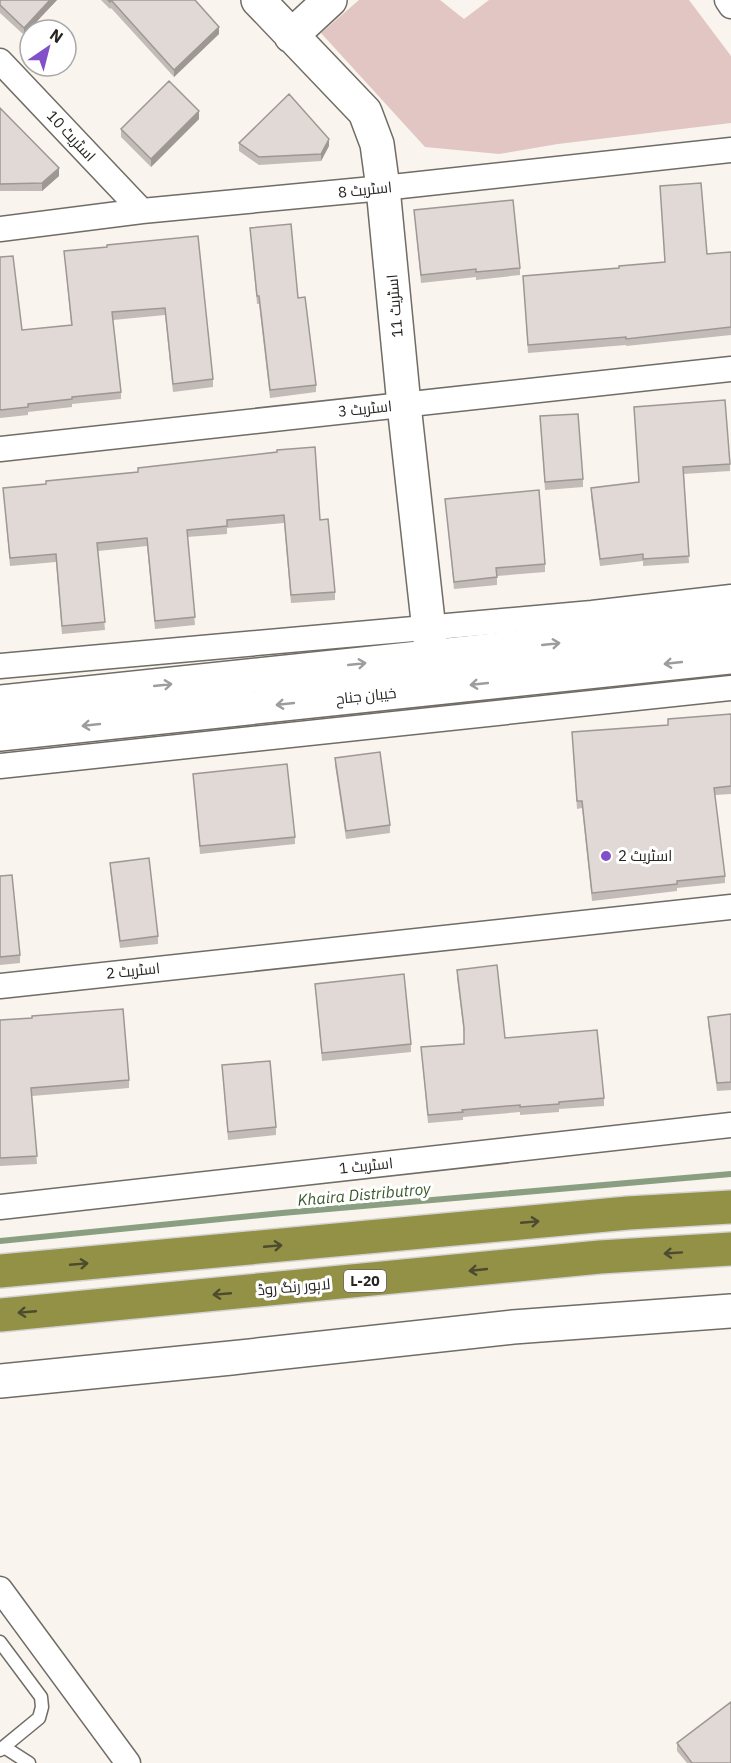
<svg xmlns="http://www.w3.org/2000/svg" width="731" height="1763" viewBox="0 0 731 1763" font-family="'IBM Plex Sans',Cairo,sans-serif">
<style>
.green{fill:#e2c6c4}
.lines{fill:none;stroke-linecap:round;stroke-linejoin:round}
.stream{stroke:#8a9f81;stroke-width:6}
.lane-casing{stroke:#706c66;stroke-width:15}
.street-casing{stroke:#706c66;stroke-width:27}
.secondary-casing{stroke:#706c66;stroke-width:36}
.highway-casing{stroke:#d4d3d3;stroke-width:36}
.lane{stroke:#fff;stroke-width:12}
.street{stroke:#fff;stroke-width:24}
.secondary{stroke:#fff;stroke-width:33}
.highway{stroke:#929146;stroke-width:33}
.wall{fill:#c2bbb7}
.shaded-wall{fill:#9e9895}
.building{fill:#e1d9d5;stroke:#9e9895;stroke-width:1.5}
.oneway{stroke:#9e9d9c}
.oneway2{stroke:#4c4b2f}
.poi-dot{fill:#8250c8;stroke:#fff;stroke-width:2}
.labels{text-anchor:middle;stroke-width:6;stroke-linejoin:round;paint-order:stroke}
.shield{fill:#fff;stroke:#686664;stroke-width:1.5}
.shield-label{font-size:14px;font-weight:bold;fill:#272522}
.street-label{font-size:15px;fill:#272522;stroke:#fff}
.poi-label{font-size:15px;fill:#272522;stroke:#fff;text-anchor:start}
.water-label{font-size:16px;font-style:italic;fill:#3b5a2c;stroke:#fff}
</style>
<rect width="100%" height="100%" fill="#f9f4ed"/>
<path class="green" d="M 359,0 L 440,0 L 464,19 L 489,0 L 689,0 L 731,56 L 731,123 L 558,144 L 499,154 L 425,147 L 321,33 Z"/>
<g class="lines">
<path class="stream" d="M 0,1241 L 282,1213 L 731,1174"/>
<defs>
<path id="lane" d="M 0,1642 L 41,1697 L 42,1707 L 39,1718 L 0,1750
M 4,1747 L 29,1763"/>
<path id="street" d="M 727,0 L 731,6
M 0,61 L 142,211
M 0,229 L 142,211 L 383,188 L 731,150
M 0,449 L 731,369
M 0,666 L 592,613 L 731,597
M 0,766 L 731,688
M 0,986 L 731,907
M 0,1207 L 731,1125
M 0,1589 L 128,1763"/>
<path id="secondary" d="M 258,0 L 365,112 L 377,144 L 383,188 L 404,405 L 432,657
M 291,36 L 330,0
M 0,702 L 731,625
M 0,734 L 731,657
M 0,1381 L 231,1358 L 513,1327 L 731,1311"/>
<path id="highway" d="M 0,1271 L 628,1213 L 731,1207
M 0,1315 L 600,1257 L 731,1249"/>
</defs>
<use href="#lane" class="lane-casing"/>
<use href="#street" class="street-casing"/>
<use href="#secondary" class="secondary-casing"/>
<use href="#highway" class="highway-casing"/>
<use href="#lane" class="lane"/>
<use href="#street" class="street"/>
<use href="#secondary" class="secondary"/>
<use href="#highway" class="highway"/>
</g>
<path class="wall" d="M 0,0 L 57,0 L 24,35 L 0,13 Z
M 101,0 L 195,0 L 219,34 L 174,77 L 111,8 L 110,9 Z
M 0,108 L 59,176 L 42,191 L 0,191 Z
M 199,119 L 151,167 L 121,137 L 121,129 Z
M 239,143 L 329,146 L 321,161 L 259,165 L 239,151 Z
M 660,186 L 707,254 L 731,252 L 731,335 L 626,346 L 626,345 L 528,353 L 523,276 L 619,268 L 665,262 Z
M 414,210 L 520,268 L 520,275 L 476,280 L 476,277 L 421,283 Z
M 250,228 L 298,298 L 316,385 L 316,392 L 270,398 L 259,304 L 257,304 Z
M 198,236 L 213,379 L 213,387 L 173,392 L 165,315 L 113,320 L 121,392 L 121,399 L 72,404 L 72,407 L 28,412 L 28,415 L 0,418 L 0,257 L 22,330 L 71,325 L 64,251 L 107,247 Z
M 634,407 L 730,464 L 730,471 L 684,474 L 689,563 L 643,566 L 643,561 L 600,566 L 591,496 L 591,488 L 639,482 Z
M 540,416 L 583,479 L 583,487 L 545,490 Z
M 46,484 L 320,520 L 335,592 L 335,600 L 291,603 L 284,523 L 227,528 L 227,534 L 187,537 L 195,625 L 155,629 L 147,546 L 98,551 L 105,630 L 62,634 L 56,562 L 10,566 L 3,488 Z
M 445,499 L 545,564 L 545,572 L 497,576 L 497,585 L 454,589 Z
M 731,714 L 731,794 L 715,795 L 725,876 L 725,883 L 677,888 L 677,891 L 592,901 L 582,808 L 577,809 L 572,732 L 668,725 Z
M 335,758 L 390,825 L 390,833 L 346,839 L 335,765 Z
M 193,774 L 295,837 L 295,844 L 200,854 Z
M 110,863 L 158,936 L 158,944 L 120,948 L 110,870 Z
M 0,876 L 20,955 L 20,963 L 0,965 Z
M 457,970 L 505,1038 L 604,1098 L 604,1106 L 559,1109 L 559,1112 L 520,1115 L 520,1112 L 463,1117 L 463,1120 L 428,1123 L 421,1047 L 464,1044 L 464,1034 L 457,978 Z
M 315,984 L 411,1044 L 411,1052 L 322,1061 Z
M 731,1014 L 731,1090 L 717,1091 L 708,1024 L 708,1017 Z
M 0,1020 L 129,1080 L 129,1088 L 32,1096 L 37,1164 L 0,1166 Z
M 222,1065 L 276,1127 L 276,1135 L 228,1140 Z
M 677,1743 L 731,1763 L 687,1763 L 677,1751 Z"/>
<path class="shaded-wall" d="M 50,0 L 57,0 L 24,35 L 24,28 Z
M 219,27 L 219,34 L 174,77 L 174,70 Z
M 199,111 L 199,119 L 151,167 L 151,159 Z
M 329,139 L 329,146 L 321,161 L 321,154 Z
M 59,168 L 59,176 L 42,191 L 42,183 Z"/>
<path class="building" d="M 0,0 L 50,0 L 24,28 L 0,5 Z
M 108,0 L 195,0 L 219,27 L 174,70 L 111,0 L 110,2 Z
M 169,81 L 199,111 L 151,159 L 121,129 Z
M 289,94 L 329,139 L 321,154 L 259,157 L 239,143 Z
M 0,108 L 59,168 L 42,183 L 0,184 Z
M 701,183 L 707,254 L 731,252 L 731,327 L 626,339 L 626,337 L 528,345 L 523,276 L 619,268 L 619,266 L 665,262 L 660,186 Z
M 513,200 L 520,268 L 476,272 L 476,269 L 421,275 L 414,210 Z
M 291,224 L 298,298 L 305,297 L 316,385 L 270,390 L 259,296 L 257,296 L 250,228 Z
M 198,236 L 213,379 L 173,384 L 165,308 L 112,312 L 121,392 L 72,397 L 72,399 L 28,404 L 28,407 L 0,410 L 0,257 L 13,256 L 22,330 L 72,325 L 64,251 L 107,247 L 107,245 Z
M 725,400 L 730,464 L 683,467 L 689,556 L 643,559 L 643,554 L 600,559 L 591,488 L 639,482 L 634,407 Z
M 578,414 L 583,479 L 545,482 L 540,416 Z
M 315,447 L 320,520 L 328,519 L 335,592 L 291,595 L 284,515 L 227,520 L 227,526 L 187,530 L 195,617 L 155,621 L 147,538 L 97,543 L 105,622 L 62,626 L 56,554 L 10,558 L 3,488 L 46,484 L 46,481 L 138,472 L 138,468 L 277,452 L 277,450 Z
M 539,490 L 545,564 L 496,568 L 497,577 L 454,582 L 445,499 Z
M 731,714 L 731,786 L 714,788 L 725,876 L 677,881 L 677,884 L 592,893 L 582,801 L 577,801 L 572,732 L 668,725 L 668,719 Z
M 380,752 L 390,825 L 346,831 L 335,758 Z
M 287,764 L 295,837 L 200,846 L 193,774 Z
M 149,858 L 158,936 L 120,941 L 110,863 Z
M 12,875 L 20,955 L 0,957 L 0,876 Z
M 497,965 L 505,1038 L 597,1030 L 604,1098 L 559,1102 L 559,1104 L 520,1107 L 520,1105 L 462,1110 L 463,1112 L 428,1115 L 421,1047 L 464,1044 L 464,1028 L 457,970 Z
M 404,974 L 411,1044 L 322,1053 L 315,984 Z
M 123,1009 L 129,1080 L 31,1088 L 37,1156 L 0,1158 L 0,1020 L 32,1018 L 32,1016 Z
M 731,1014 L 731,1082 L 717,1083 L 708,1017 Z
M 270,1061 L 276,1127 L 228,1132 L 222,1065 Z
M 731,1702 L 731,1763 L 692,1763 L 677,1743 Z"/>
<defs><path id="oneway-shaft" d="M-6 0H5M1.5-3L5.5 0L1.5 3" fill="none" stroke-width="1.6" stroke-linecap="round" stroke-linejoin="round" transform="scale(1.5)"/></defs>
<g class="oneway">
<use href="#oneway-shaft" transform="translate(551 644) rotate(-6)"/>
<use href="#oneway-shaft" transform="translate(673 663) rotate(174)"/>
<use href="#oneway-shaft" transform="translate(357 664) rotate(-6)"/>
<use href="#oneway-shaft" transform="translate(479 684) rotate(174)"/>
<use href="#oneway-shaft" transform="translate(163 685) rotate(-6)"/>
<use href="#oneway-shaft" transform="translate(285 704) rotate(174)"/>
<use href="#oneway-shaft" transform="translate(91 725) rotate(174)"/>
</g>
<g class="oneway2">
<use href="#oneway-shaft" transform="translate(530 1222) rotate(-5)"/>
<use href="#oneway-shaft" transform="translate(273 1246) rotate(-5)"/>
<use href="#oneway-shaft" transform="translate(673 1253) rotate(176)"/>
<use href="#oneway-shaft" transform="translate(79 1264) rotate(-5)"/>
<use href="#oneway-shaft" transform="translate(478 1270) rotate(174)"/>
<use href="#oneway-shaft" transform="translate(222 1294) rotate(175)"/>
<use href="#oneway-shaft" transform="translate(27 1312) rotate(175)"/>
</g>
<circle class="poi-dot" cx="606" cy="856" r="6"/>
<g class="labels">
<rect class="shield" x="344" y="1270" width="42" height="22" rx="4.5"/>
<g class="shield-label">
<text x="365" y="1286">L-20</text>
</g>
<g class="street-label">
<text transform="translate(71 136) rotate(47)" y="5">اسٹریٹ 10</text>
<text transform="translate(365 190) rotate(-6)" y="5">اسٹریٹ 8</text>
<text transform="translate(395 306) rotate(-95)" y="5">اسٹریٹ 11</text>
<text transform="translate(365 409) rotate(-6)" y="5">اسٹریٹ 3</text>
<text transform="translate(366 696) rotate(-6)" y="5">خیبان جناح</text>
<text transform="translate(133 971) rotate(-6)" y="5">اسٹریٹ 2</text>
<text transform="translate(366 1166) rotate(-6)" y="5">اسٹریٹ 1</text>
<text transform="translate(294 1287) rotate(-5)" y="5">لاہور رنگ روڈ</text>
</g>
<g class="poi-label">
<text x="618" y="861">اسٹریٹ 2</text>
</g>
<g class="water-label">
<text transform="translate(364 1194) rotate(-5)" y="6">Khaira Distributroy</text>
</g>
</g>
<g transform="translate(48 48) rotate(35)"><circle r="28" fill="#ffffff" stroke="#a9a8a7" stroke-width="1.5"/>
<path d="M0-4.5L10 22L0 15L-10 22Z" fill="#8250c8"/>
<text y="-9" font-size="16" font-weight="bold" text-anchor="middle" fill="#272522">N</text>
</g>
</svg>
